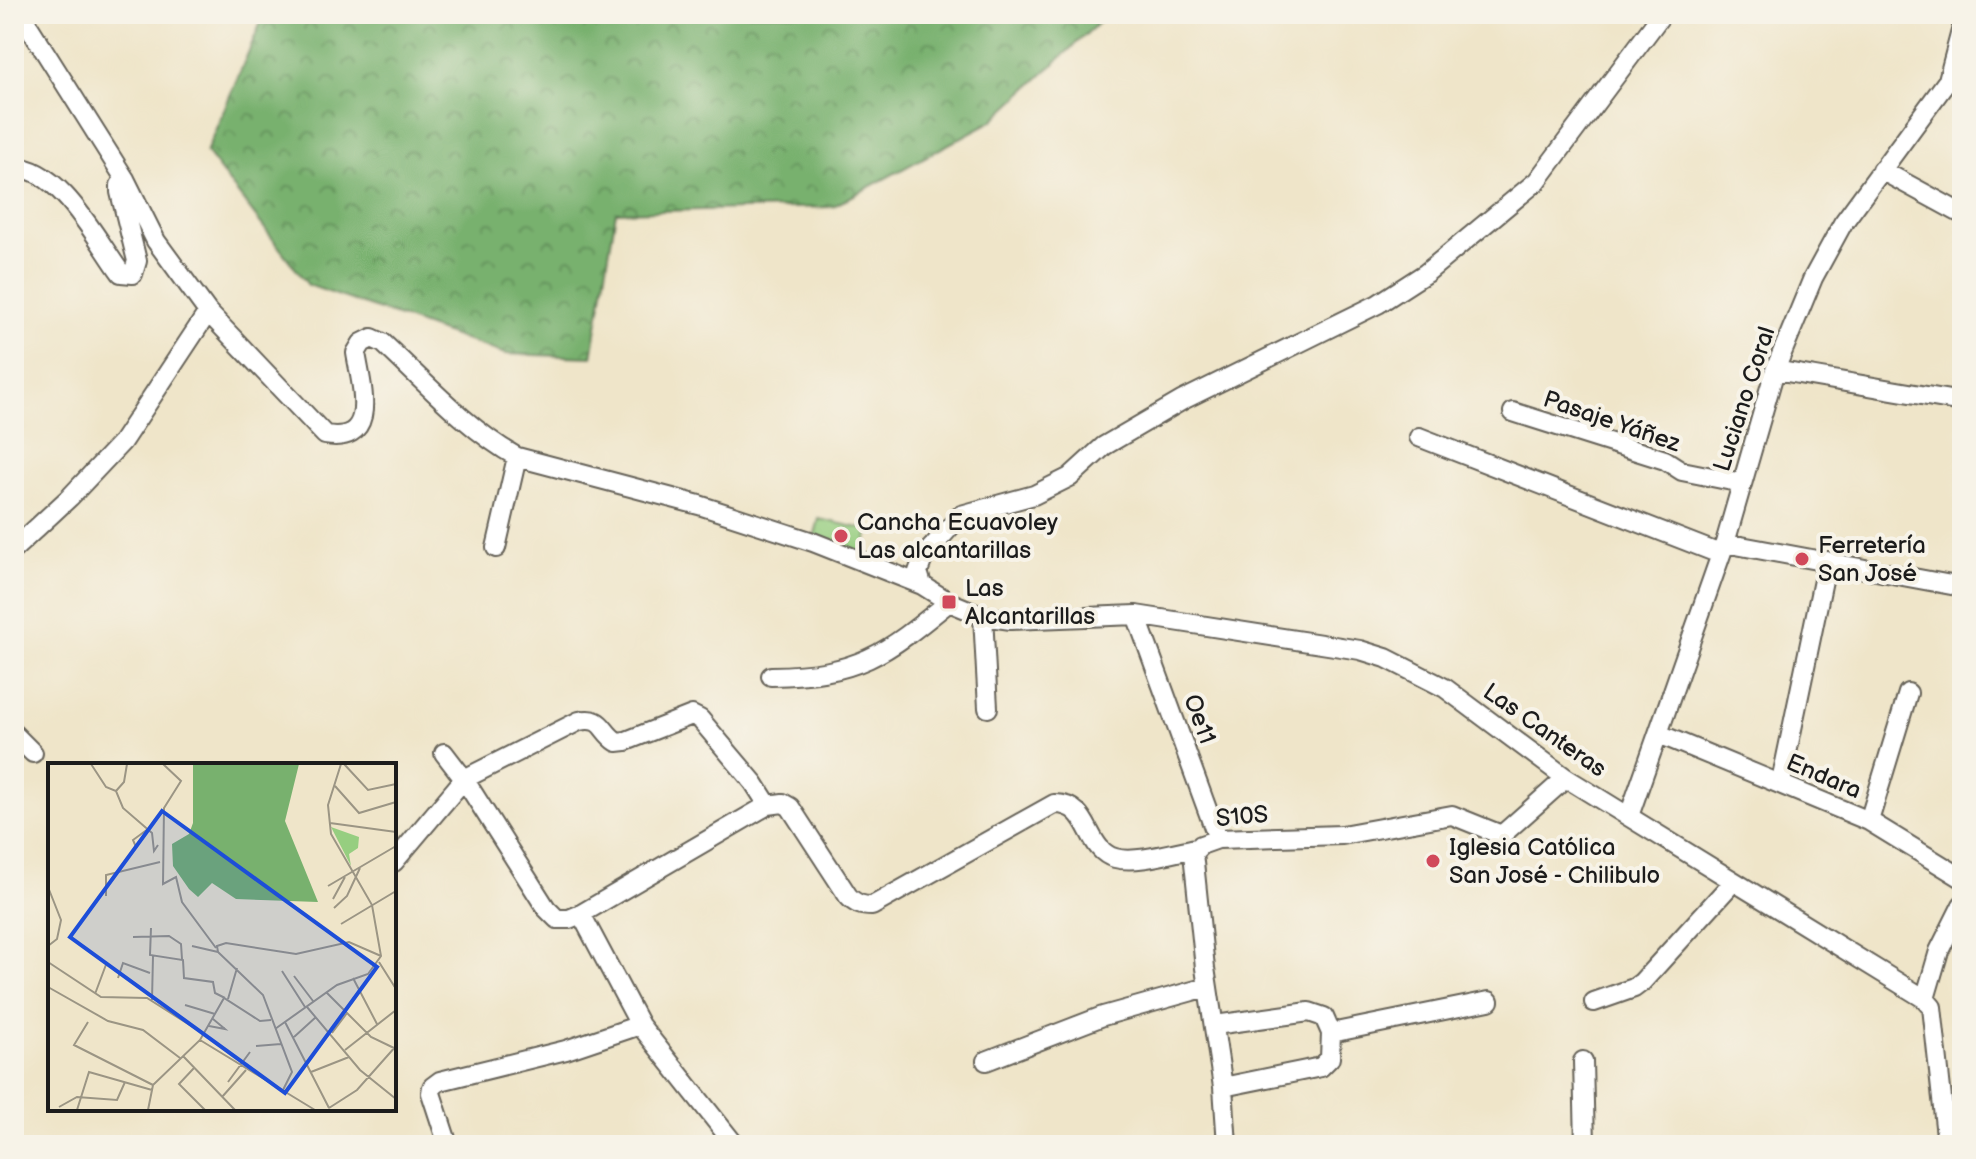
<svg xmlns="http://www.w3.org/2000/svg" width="1976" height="1159" viewBox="0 0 1976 1159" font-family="'Balsamiq Sans',sans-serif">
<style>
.forest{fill:url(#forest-crowns);stroke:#4a6645;stroke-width:2}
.garden{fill:#96ce80;stroke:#59754e;stroke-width:2}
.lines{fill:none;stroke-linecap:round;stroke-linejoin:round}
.minor-casing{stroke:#666259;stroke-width:22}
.minor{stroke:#fff;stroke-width:18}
.poi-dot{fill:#d1495b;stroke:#f7f3e8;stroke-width:3}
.labels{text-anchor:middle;stroke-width:8;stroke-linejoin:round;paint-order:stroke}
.street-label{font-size:24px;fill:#1c1c1c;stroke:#f7f3e8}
.poi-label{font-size:24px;fill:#1c1c1c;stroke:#f7f3e8;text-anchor:start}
.inset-road{fill:none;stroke:#9b9584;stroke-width:2}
.view{fill:#1d4ed8;fill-opacity:0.15;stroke:#1d4ed8;stroke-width:4}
.inset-edge{fill:none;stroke:#1c1c1c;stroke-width:4}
</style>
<defs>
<pattern id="forest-crowns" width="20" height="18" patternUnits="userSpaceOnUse" patternTransform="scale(2)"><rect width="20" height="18" fill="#78b16e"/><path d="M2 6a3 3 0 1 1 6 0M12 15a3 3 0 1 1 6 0" fill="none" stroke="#628f5a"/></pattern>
</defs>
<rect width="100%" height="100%" fill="#f7f3e8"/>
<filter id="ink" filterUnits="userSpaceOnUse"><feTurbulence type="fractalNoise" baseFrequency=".0125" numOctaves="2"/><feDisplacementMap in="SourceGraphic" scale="16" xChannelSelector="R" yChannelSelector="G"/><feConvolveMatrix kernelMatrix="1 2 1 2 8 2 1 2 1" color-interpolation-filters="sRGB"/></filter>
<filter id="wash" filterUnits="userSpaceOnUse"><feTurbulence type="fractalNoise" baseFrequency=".006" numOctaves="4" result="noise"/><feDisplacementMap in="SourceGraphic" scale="32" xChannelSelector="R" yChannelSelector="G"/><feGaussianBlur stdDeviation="1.8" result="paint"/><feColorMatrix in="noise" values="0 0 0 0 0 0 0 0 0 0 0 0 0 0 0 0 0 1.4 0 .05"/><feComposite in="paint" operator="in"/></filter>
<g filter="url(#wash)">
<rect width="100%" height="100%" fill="#efe5c9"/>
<path class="forest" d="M 261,14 L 1108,14 L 992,121 L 832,207 L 616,212 L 592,357 L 505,354 L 308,285 L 206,152 L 262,20 Z"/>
<path class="garden" d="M 819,519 L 869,530 L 863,557 L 813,542 Z"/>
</g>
<g filter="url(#ink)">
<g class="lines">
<defs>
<path id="minor" d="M 21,14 L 125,179 L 156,241 L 208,312 L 325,435 C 380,444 361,385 356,353 L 362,343 L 372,338 L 383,343 C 425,382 467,429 517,457 L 699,505 L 813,542 L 922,585
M 1662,14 L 1537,181 L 1426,273 L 1378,304 L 1183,400 L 1104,446 L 1070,477 L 1034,495 L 961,515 L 924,556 L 918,572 L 922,585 L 949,602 L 983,616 L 1011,620 L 1136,615 L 1360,650 L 1386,658 L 1445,688 L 1566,778 L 1925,999 L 1932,1007 L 1947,1145
M 14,167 C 60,168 96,239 121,273 L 133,274 L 137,261 L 120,192 L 120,185 L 125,179
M 1881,170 L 1962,214
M 1775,370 L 1962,402
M 1513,412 L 1665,460 L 1682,471 L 1742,483
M 1419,437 L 1720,554
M 1725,543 L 1962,587
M 496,548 L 517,457
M 14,549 L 70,497 L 122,442 L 208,312
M 1136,615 L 1218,839
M 983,616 L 988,708
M 771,676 C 859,675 884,655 949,602
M 14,734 L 33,753
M 1659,734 L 1869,821 L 1962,878
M 444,753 L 464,779 L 546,908 L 557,919 L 569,919 L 581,914 L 768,805 L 783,803 L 790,807 L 848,896 C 855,904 862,906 872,906 L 1054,804 C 1092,803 1084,849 1115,858 C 1136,864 1174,852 1196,848
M 1781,782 L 1827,561
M 1629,816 L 1725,543 L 1775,370 L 1813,278 L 1843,223 L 1948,80 L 1962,27
M 1869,821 L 1908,693
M 394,862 L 464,779 L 579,721 C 604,716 600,731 617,742 L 626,741 L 692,715 L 700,719 L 754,783 L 768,805
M 581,914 L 640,1025 L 735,1145
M 1925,999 L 1939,951 L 1962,905
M 1594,1002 L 1634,988 L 1642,982 L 1733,882
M 1215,1025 L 1309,1012 L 1324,1017 L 1331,1033 L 1330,1058 L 1321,1067 L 1223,1087
M 1331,1033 L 1489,1001
M 986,1061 L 1103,1016 L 1207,987
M 1583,1061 L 1585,1145
M 448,1145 L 431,1093 L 432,1087 L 440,1081 L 566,1050 L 640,1025
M 1227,1145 L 1223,1087 L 1205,968 L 1193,853 L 1201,845 L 1218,839 L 1342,835 L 1452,815 L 1499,834 L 1504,833 L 1566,778"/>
</defs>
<use href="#minor" class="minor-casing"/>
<use href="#minor" class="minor"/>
</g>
</g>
<g class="poi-dot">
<circle cx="841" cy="536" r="8"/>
<circle cx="1802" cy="559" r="8"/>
<rect x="941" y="594" width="16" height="16" rx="4"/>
<circle cx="1433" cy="861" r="8"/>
</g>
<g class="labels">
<g class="street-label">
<text transform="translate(1744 399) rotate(-72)" y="8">Luciano Coral</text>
<text transform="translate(1612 421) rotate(19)" y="8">Pasaje Yáñez</text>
<text transform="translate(1200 719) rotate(70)" y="8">Oe11</text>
<text transform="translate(1545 730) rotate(35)" y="8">Las Canteras</text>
<text transform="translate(1824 776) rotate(23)" y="8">Endara</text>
<text transform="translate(1242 816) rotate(-5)" y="8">S10S</text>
</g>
<g class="poi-label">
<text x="857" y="530">Cancha Ecuavoley<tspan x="857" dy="28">Las alcantarillas</tspan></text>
<text x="1818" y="553">Ferretería<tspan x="1818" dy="28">San José</tspan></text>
<text x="965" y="596">Las<tspan x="965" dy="28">Alcantarillas</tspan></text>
<text x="1449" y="855">Iglesia Católica<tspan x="1449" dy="28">San José - Chilibulo</tspan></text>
</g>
</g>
<g transform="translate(48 763)">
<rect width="348" height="348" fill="#efe5c9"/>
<path d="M 145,1 L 251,1 L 237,58 L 270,139 L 188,136 L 164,120 L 150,134 L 141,126 L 125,103 L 124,81 L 141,71 L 145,60 Z" fill="#78b16e"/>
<path d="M 283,64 L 311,74 L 310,85 L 301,91 L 303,103 Z" fill="#96ce80"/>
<path class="inset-road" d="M 43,1 L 58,24 L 68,28 L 75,45 L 104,70 L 106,88 L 110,82M 115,1 L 133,18 L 116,45 L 115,121 L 128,114 L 134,139 L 168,185M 296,1 L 320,27 L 348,21M 287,23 L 311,50 L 348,39M 68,28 L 76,19 L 79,1M 282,60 L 348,69M 88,84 L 85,77 L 100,66M 280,123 L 348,83M 0,124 L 13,157 L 9,176 L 0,183M 58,133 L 58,112 L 112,99M 285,136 L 297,114M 286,145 L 299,133 L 312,105M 293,161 L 348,128M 103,165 L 102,192 L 135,197 L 136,215 L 165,219 L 167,230 L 177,235M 85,174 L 121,173 L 133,181 L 134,196M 144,183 L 170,189M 170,189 L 169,183 L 178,180 L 248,191 L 301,179 L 333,193M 170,189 L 215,232 L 244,309 L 235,327M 0,199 L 53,234 L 99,235 L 156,271M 331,199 L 348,226M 234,208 L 257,244M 246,213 L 265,238M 70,215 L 75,200 L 102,210M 305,215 L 329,261M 0,224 L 60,258 L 95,267 L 132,295M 278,229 L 323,274 L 346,285M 47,231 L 59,199M 180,236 L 189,205M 104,237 L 105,193M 137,242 L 167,251M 259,244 L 312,307 L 348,336M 40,259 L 26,282 L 105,322M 237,259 L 281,345M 161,263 L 177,266 L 165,256M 227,266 L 289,222 L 320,211 L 333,193 L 324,142 L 283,71 L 280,42 L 293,1M 284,270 L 299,250M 246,274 L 268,254M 152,277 L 267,347M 208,283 L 233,281M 297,287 L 348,247M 135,293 L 187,347M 146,305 L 131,321 L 157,347M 263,309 L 301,294M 180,319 L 202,289M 174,334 L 198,307M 11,344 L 29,334 L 69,337 L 77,319M 281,345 L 309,327 L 348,283M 29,347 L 41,309 L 104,327M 100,347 L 105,322 L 152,277 L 176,235 L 212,258 L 223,257"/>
<path class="view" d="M 114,48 L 329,204 L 237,330 L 22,174 Z"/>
<rect width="348" height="348" class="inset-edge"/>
</g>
<rect width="1976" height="1159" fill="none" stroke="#f7f3e8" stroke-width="48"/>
</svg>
